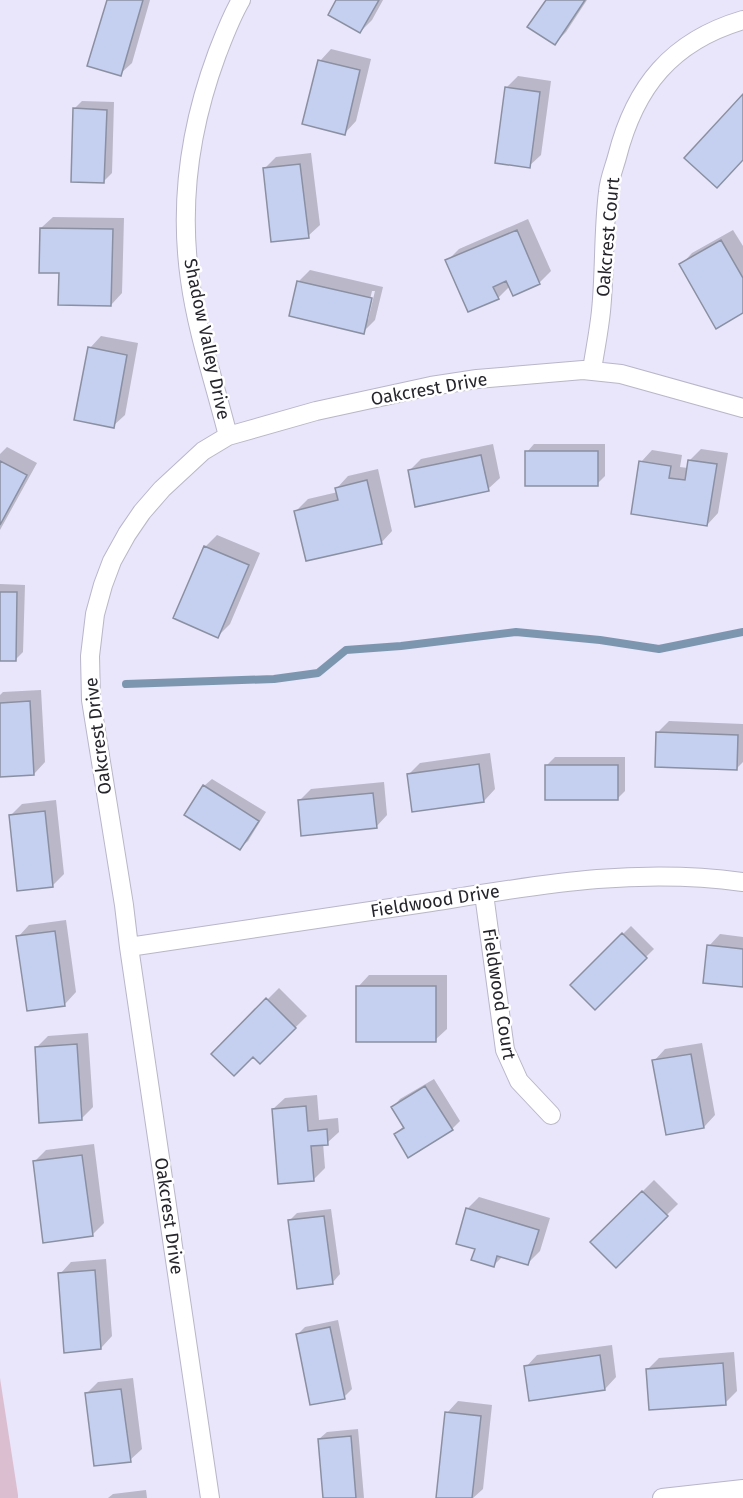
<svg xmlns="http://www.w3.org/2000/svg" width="743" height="1498" viewBox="0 0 743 1498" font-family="'Fira Sans',sans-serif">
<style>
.grass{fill:#dbbfd1}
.shadow{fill:#0003;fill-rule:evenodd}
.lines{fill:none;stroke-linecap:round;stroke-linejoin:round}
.stream{stroke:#7d96b0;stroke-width:8}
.building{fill:#c5d0f1;stroke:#8a90a2;stroke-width:1.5}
.minor-casing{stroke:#b9b6c9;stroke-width:20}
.minor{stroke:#fff;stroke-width:18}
.labels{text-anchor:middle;stroke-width:5;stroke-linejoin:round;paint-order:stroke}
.street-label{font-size:18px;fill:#26252c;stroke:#fff}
</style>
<rect width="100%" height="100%" fill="#e9e5fa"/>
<path class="grass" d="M 0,1378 L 18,1495 L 18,1498 L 0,1498 Z"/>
<path class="shadow" d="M 108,0 L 150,0 L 132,63 L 120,74 Z
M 338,0 L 383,0 L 372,20 L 360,32 Z
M 547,0 L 587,0 L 566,32 L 554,44 Z
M 331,49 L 371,59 L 356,121 L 345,133 L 320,61 Z
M 518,76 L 551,81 L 541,155 L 529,166 L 506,88 Z
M 82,101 L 114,102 L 112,173 L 104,181 L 74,109 Z
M 311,153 L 320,225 L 308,236 L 264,169 L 276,157 Z
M 53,217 L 124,218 L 122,293 L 111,305 L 60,272 L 41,228 Z
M 528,219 L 551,271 L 539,283 L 510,286 L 498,298 L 447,261 L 459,249 Z
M 733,230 L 743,246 L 743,312 L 681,265 L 692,253 Z
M 310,270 L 383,287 L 375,320 L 363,332 L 298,282 ZM 372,291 L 375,291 L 368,320 L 365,320 Z
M 101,336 L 138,343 L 125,415 L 113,426 L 90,348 Z
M 493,444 L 500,478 L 488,489 L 409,471 L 421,459 Z
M 534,444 L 605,444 L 605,476 L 597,484 L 527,452 Z
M 7,447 L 37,463 L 0,530 L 0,454 Z
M 701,449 L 728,453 L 718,513 L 707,525 L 641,462 L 652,450 L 682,455 L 680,467 L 688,468 L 689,461 Z
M 378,469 L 392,531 L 381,543 L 296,511 L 308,499 L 338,492 L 337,488 L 348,476 Z
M 217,535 L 260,553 L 230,624 L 218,636 L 175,617 L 205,547 Z
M 0,584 L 25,585 L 23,652 L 15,660 L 0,659 Z
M 41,690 L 45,762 L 34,774 L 0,776 L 0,695 L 3,692 Z
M 669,721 L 743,724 L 743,762 L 736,769 L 657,733 Z
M 490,753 L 495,789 L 484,801 L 409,774 L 420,763 Z
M 555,757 L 625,757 L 625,791 L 617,799 L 547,765 Z
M 212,779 L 266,812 L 248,841 L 240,848 L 204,786 Z
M 384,782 L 387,815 L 376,827 L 299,801 L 311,789 Z
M 56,800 L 64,874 L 52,886 L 10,816 L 22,804 Z
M 66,920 L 76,992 L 65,1004 L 18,937 L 29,925 Z
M 631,926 L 654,949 L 595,1007 L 572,985 Z
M 720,934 L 743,937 L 743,985 L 709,946 Z
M 369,975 L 447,975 L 447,1029 L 435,1040 L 358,987 Z
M 279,988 L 307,1016 L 260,1062 L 253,1055 L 213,1054 Z
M 88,1033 L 93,1107 L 81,1119 L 36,1048 L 48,1036 Z
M 702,1043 L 715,1115 L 704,1127 L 654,1061 L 665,1049 Z
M 434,1079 L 460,1121 L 452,1129 L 395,1134 L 404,1126 L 393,1107 L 400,1099 Z
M 317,1095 L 319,1120 L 338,1118 L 339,1132 L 327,1143 L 323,1143 L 325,1168 L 313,1180 L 273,1109 L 285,1098 Z
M 94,1144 L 104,1223 L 92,1235 L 34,1162 L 46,1150 Z
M 654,1180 L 678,1204 L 616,1265 L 592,1242 Z
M 479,1197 L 550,1218 L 540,1251 L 528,1263 L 503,1256 L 494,1265 L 476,1248 L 467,1209 Z
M 331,1209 L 340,1274 L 333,1282 L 289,1221 L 297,1213 Z
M 106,1259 L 112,1336 L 101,1348 L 60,1274 L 71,1262 Z
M 338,1320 L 352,1389 L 344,1397 L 297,1335 L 305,1327 Z
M 612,1345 L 616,1377 L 605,1389 L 526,1367 L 537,1355 Z
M 734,1352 L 737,1391 L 725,1403 L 647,1370 L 659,1358 Z
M 133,1378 L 142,1449 L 130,1460 L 86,1394 L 98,1382 Z
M 458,1401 L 492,1405 L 483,1489 L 473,1498 L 452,1498 L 447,1413 Z
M 358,1429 L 364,1498 L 324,1498 L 319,1439 L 327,1432 Z
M 146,1490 L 147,1498 L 108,1498 L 113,1494 Z"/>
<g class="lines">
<path class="stream" d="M 126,684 L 274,679 L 318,673 L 346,650 L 401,646 L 516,632 L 600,640 L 659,649 L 743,632"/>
</g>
<path class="building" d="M 107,0 L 143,0 L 121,76 L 87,66 Z
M 336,0 L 379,0 L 360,33 L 328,15 Z
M 546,0 L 585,0 L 555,45 L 527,27 Z
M 318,60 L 360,70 L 345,135 L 302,124 Z
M 505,87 L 540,92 L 530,168 L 495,163 Z
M 743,94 L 743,160 L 717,188 L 684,158 Z
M 73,108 L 107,110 L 104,183 L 71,182 Z
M 300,164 L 309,238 L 271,242 L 263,168 Z
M 40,228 L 113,229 L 111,306 L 58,305 L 59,273 L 39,273 Z
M 517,230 L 540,284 L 513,296 L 506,281 L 493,287 L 499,299 L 468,312 L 445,260 Z
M 721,240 L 743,278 L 743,313 L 716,329 L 679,264 Z
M 297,281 L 372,298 L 364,334 L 289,316 Z
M 88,347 L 127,355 L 114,428 L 74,420 Z
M 525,451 L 598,451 L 598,486 L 525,486 Z
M 481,455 L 489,491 L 415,507 L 408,470 Z
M 688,460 L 717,464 L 707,526 L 631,514 L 639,461 L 671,466 L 669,478 L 685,480 Z
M 0,461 L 27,475 L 0,525 Z
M 367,480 L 382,544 L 306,561 L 294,511 L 338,500 L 335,488 Z
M 204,546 L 249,565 L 218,638 L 173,618 Z
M 0,592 L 17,592 L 16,661 L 0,661 Z
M 30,701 L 34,775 L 0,777 L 0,703 Z
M 656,732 L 738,735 L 737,770 L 655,767 Z
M 479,764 L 484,802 L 412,812 L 407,774 Z
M 545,765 L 618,765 L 618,800 L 545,800 Z
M 203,785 L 259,821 L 240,850 L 184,815 Z
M 373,793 L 377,828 L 301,836 L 298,800 Z
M 45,811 L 53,887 L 17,891 L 9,815 Z
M 55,931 L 65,1006 L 27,1011 L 16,936 Z
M 622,933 L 647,958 L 595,1010 L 570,985 Z
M 707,945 L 743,949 L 743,987 L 703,983 Z
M 356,986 L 436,986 L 436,1042 L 356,1042 Z
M 266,998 L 296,1028 L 260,1064 L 253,1057 L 234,1076 L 211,1054 Z
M 77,1044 L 82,1120 L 39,1123 L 35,1047 Z
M 691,1054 L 704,1128 L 666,1135 L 652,1060 Z
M 425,1086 L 453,1130 L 408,1158 L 394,1134 L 404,1128 L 391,1107 Z
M 306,1106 L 308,1131 L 327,1129 L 328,1145 L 311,1146 L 314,1181 L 278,1184 L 272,1109 Z
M 82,1155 L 93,1236 L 43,1243 L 33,1161 Z
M 642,1191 L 668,1216 L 616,1268 L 590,1242 Z
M 466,1208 L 539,1230 L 528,1265 L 497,1256 L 494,1267 L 471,1260 L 475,1249 L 456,1244 Z
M 324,1216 L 333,1284 L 297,1289 L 288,1220 Z
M 95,1270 L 101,1349 L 64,1353 L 58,1273 Z
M 330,1327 L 345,1399 L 310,1405 L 296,1334 Z
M 600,1355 L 605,1390 L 529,1401 L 524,1366 Z
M 723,1363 L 726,1405 L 649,1410 L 646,1369 Z
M 121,1389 L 131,1462 L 94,1466 L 85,1393 Z
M 445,1412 L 481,1416 L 472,1498 L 436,1498 Z
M 351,1436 L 356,1498 L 323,1498 L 318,1439 Z"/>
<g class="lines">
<defs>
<path id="minor" d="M 592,370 C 595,350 599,331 601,311 C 605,272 603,232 608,192 C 609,180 614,168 617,157 C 635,86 672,41 743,20
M 228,436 C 215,384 197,332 190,280 C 179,203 190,127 217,54 C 224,36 231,17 241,0
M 484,894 L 505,1050 L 519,1081 L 551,1115
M 129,947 C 229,932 330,917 431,902 C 538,885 634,867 743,882
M 210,1498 L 129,947 L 124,905 L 91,700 L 90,656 L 95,614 L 103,585 L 112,561 L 127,534 L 142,512 L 162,489 L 203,451 L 228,436 L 316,411 L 431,386 L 477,379 L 583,370 L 621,374 L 743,408
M 662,1498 L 743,1489"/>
</defs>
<use href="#minor" class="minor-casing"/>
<use href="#minor" class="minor"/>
</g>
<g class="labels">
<g class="street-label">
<text transform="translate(608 237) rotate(-85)" y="6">Oakcrest Court</text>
<text transform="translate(207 339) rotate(78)" y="6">Shadow Valley Drive</text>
<text transform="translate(429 389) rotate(-10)" y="6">Oakcrest Drive</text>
<text transform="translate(98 736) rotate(-97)" y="6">Oakcrest Drive</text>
<text transform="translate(435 901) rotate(-9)" y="6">Fieldwood Drive</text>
<text transform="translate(499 994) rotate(81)" y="6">Fieldwood Court</text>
<text transform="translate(169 1216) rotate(82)" y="6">Oakcrest Drive</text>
</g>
</g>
</svg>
